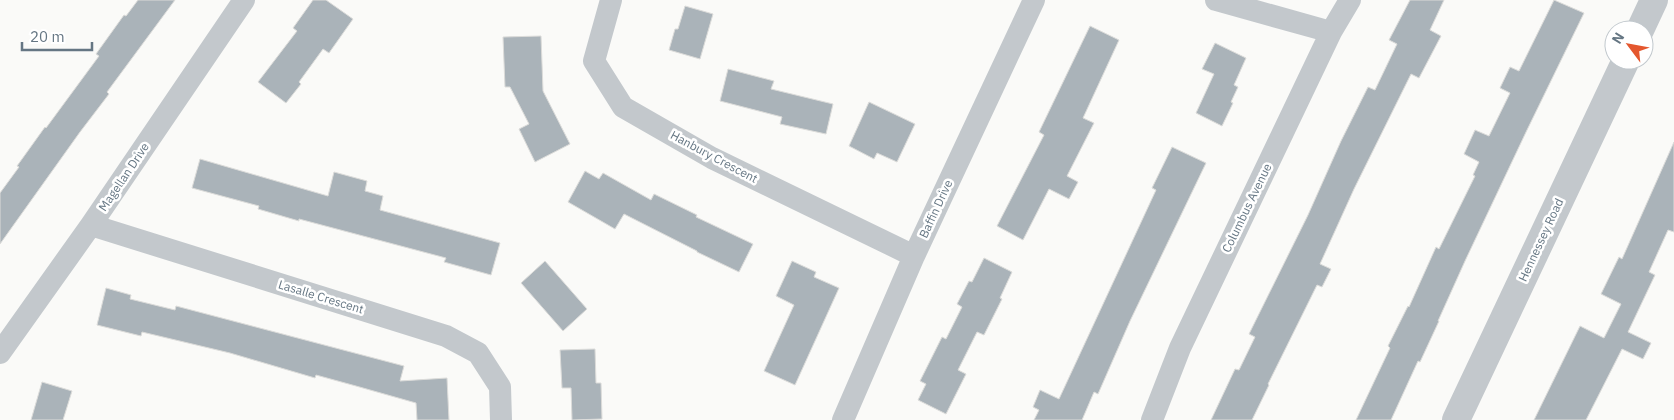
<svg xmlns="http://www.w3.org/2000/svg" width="1674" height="420" viewBox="0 0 1674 420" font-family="'IBM Plex Sans',sans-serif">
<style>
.building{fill:#aab3b9;stroke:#dcdcda}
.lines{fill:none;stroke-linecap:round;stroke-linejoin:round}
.minor{stroke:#c3c8cc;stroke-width:22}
.tertiary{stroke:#c3c8cc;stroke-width:28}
.labels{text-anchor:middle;stroke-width:5;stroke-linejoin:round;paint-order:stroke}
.street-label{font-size:12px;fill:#657683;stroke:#fff}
</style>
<rect width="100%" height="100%" fill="#fafaf8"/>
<path class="building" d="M 138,0 L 175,0 L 107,92 L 109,94 L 80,132 L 0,244 L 0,193 L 19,167 L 17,166 L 45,127 L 46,128 L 99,56 L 96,54 L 124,15 L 126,16 Z
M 313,0 L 326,0 L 353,19 L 329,53 L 323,49 L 299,82 L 301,84 L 286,103 L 258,82 L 297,31 L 293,28 Z
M 1410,0 L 1444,0 L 1430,30 L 1441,36 L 1419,78 L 1411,74 L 1354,189 L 1320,264 L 1331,269 L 1322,287 L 1317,285 L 1268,384 L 1269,385 L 1252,420 L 1211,420 L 1235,369 L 1239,370 L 1255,337 L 1249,334 L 1308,215 L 1341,141 L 1368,87 L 1375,90 L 1397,44 L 1389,40 Z
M 1554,0 L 1584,13 L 1527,130 L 1465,261 L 1438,321 L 1439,321 L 1420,362 L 1418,361 L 1391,420 L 1356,420 L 1390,348 L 1388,346 L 1408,306 L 1409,307 L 1436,247 L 1439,249 L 1475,176 L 1473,175 L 1479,162 L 1464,154 L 1475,130 L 1489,136 L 1510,93 L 1500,88 L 1510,67 L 1519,71 Z
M 685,6 L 713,14 L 700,59 L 669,50 L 675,29 L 678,29 Z
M 1090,26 L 1119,40 L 1083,118 L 1094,123 L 1067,176 L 1078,182 L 1069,199 L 1049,189 L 1023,240 L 997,226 L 1044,135 L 1039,132 Z
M 541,36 L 543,91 L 570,144 L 535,162 L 519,129 L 529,124 L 510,87 L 505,87 L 503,37 Z
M 1215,43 L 1246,58 L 1234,85 L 1238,87 L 1231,102 L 1233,103 L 1222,126 L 1196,113 L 1214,74 L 1202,69 Z
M 728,69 L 774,81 L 771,89 L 833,104 L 826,134 L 780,124 L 782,117 L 720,101 Z
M 869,102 L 915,124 L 897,162 L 877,153 L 874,159 L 849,146 Z
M 1674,142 L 1674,232 L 1668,230 L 1649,272 L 1655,275 L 1628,332 L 1651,343 L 1643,359 L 1622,349 L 1586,420 L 1534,420 L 1580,326 L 1604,338 L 1621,304 L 1601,294 L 1619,257 L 1622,259 Z
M 1172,147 L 1206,163 L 1130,321 L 1098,394 L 1094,392 L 1082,420 L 1034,420 L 1039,410 L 1033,407 L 1040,390 L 1059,399 L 1156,190 L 1152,188 Z
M 200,159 L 328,196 L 334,172 L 367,181 L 365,191 L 383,196 L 380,210 L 500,243 L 491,275 L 444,262 L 446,258 L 299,219 L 299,221 L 258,209 L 259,206 L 192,188 Z
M 585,171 L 599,179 L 603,173 L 651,200 L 654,194 L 697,215 L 696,217 L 753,244 L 739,272 L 697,252 L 697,251 L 624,214 L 615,229 L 568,202 Z
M 984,258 L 1012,272 L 1000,298 L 1002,299 L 984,335 L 977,332 L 958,370 L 966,374 L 946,414 L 918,400 L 926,384 L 920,381 L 942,337 L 946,339 L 962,307 L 957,304 L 969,281 L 972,282 Z
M 545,261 L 587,309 L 563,331 L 521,283 Z
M 792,261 L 816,272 L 814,277 L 839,288 L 795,385 L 764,371 L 794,305 L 776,296 Z
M 106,288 L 131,295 L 130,299 L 175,310 L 176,306 L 404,366 L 400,381 L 447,378 L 449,420 L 417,420 L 416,403 L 356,386 L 316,375 L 315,378 L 230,353 L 142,332 L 141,336 L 97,325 Z
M 595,349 L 596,383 L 601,383 L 602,419 L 572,420 L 571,388 L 562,388 L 560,350 Z
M 42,382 L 72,391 L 63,420 L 31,420 Z"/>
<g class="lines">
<path class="minor" d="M 611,0 L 594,61 L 623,107 L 712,158 L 914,256
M 1216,0 L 1331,32
M 91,225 L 446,336 L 478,353 L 500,387 L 501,420
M 0,353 L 91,225 L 244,0
M 843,420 L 914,256 L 1034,0
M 1152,420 L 1180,348 L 1331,32 L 1350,0"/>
<path class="tertiary" d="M 1640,30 L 1654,0
M 1456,420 L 1626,60"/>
</g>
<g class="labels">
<g class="street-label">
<text transform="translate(714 157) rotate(28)" y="4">Hanbury Crescent</text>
<text transform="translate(124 177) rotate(-56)" y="4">Magellan Drive</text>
<text transform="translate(1247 208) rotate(-64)" y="4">Columbus Avenue</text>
<text transform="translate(936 209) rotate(-65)" y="4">Baffin Drive</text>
<text transform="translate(1541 240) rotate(-65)" y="4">Hennessey Road</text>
<text transform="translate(321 297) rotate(17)" y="4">Lasalle Crescent</text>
</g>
</g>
<g transform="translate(1629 45) rotate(302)"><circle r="24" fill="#ffffff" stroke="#c1c8cd"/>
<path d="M0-4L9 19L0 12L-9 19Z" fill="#e4572e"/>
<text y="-8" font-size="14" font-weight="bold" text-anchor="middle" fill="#657683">N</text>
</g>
<path d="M22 42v8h70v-8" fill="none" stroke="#657683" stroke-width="2.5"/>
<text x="30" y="42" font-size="15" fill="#657683" stroke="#ffffff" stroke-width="4" paint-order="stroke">20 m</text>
</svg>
